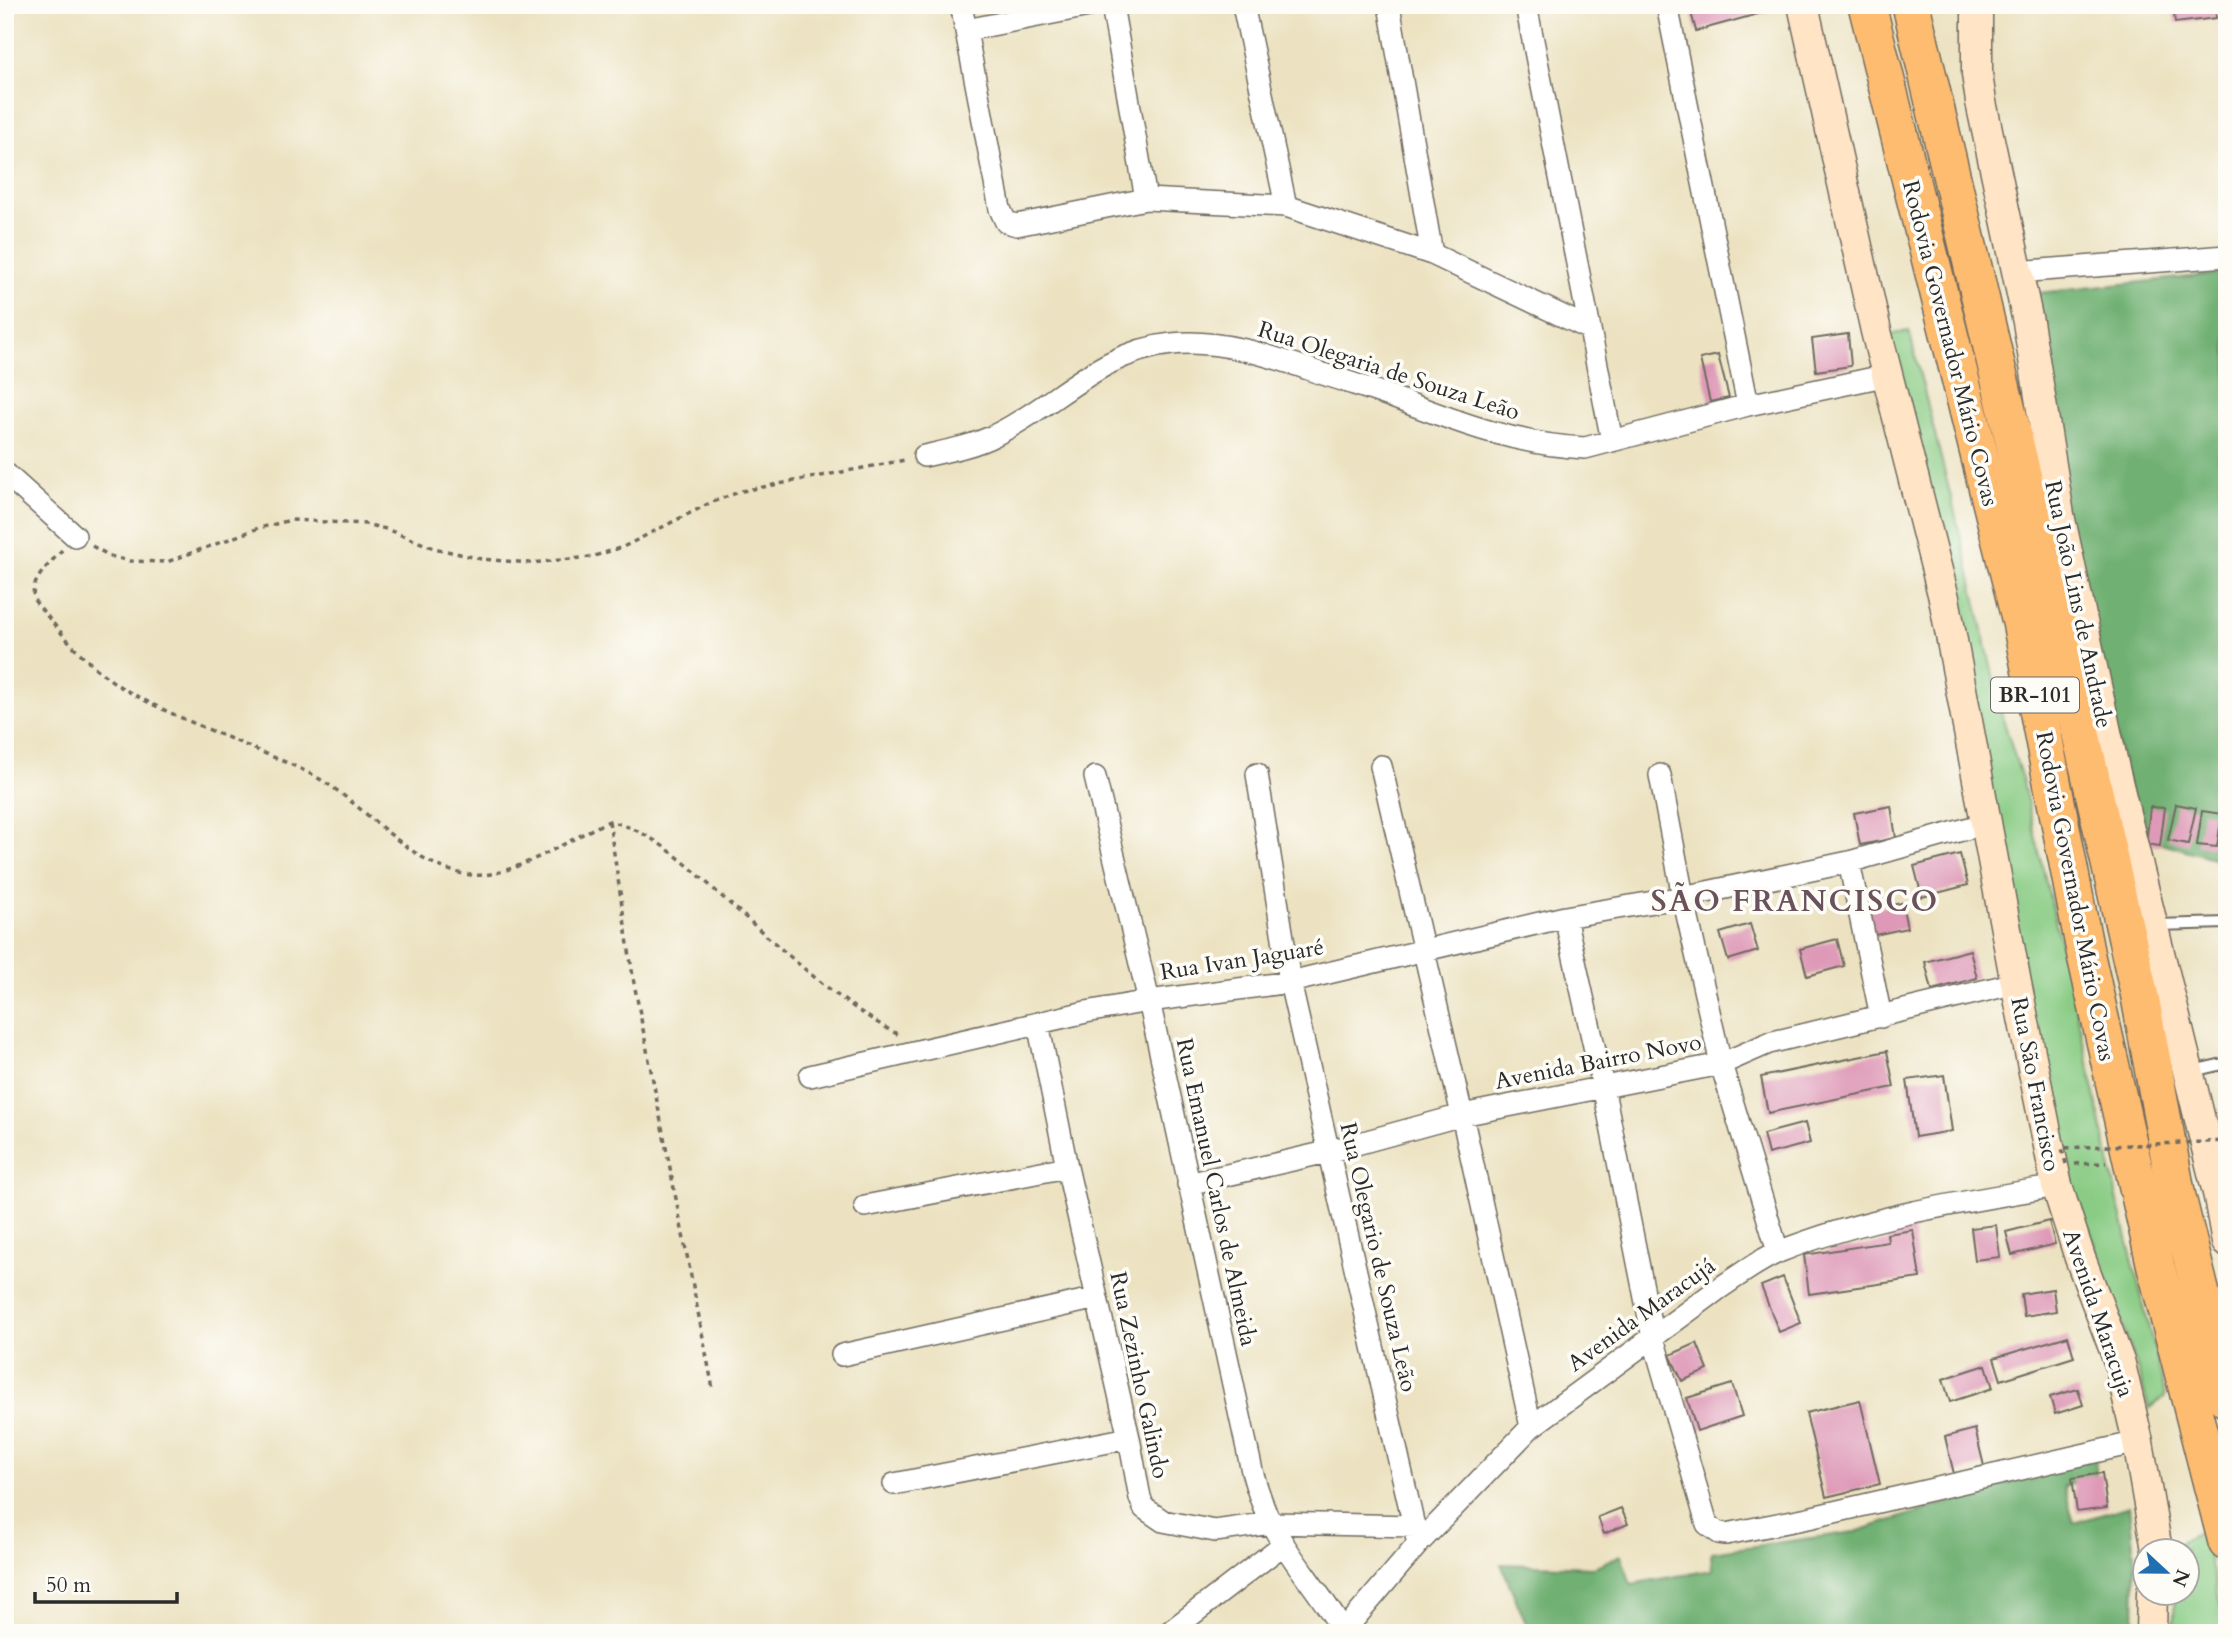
<svg xmlns="http://www.w3.org/2000/svg" width="2232" height="1638" viewBox="0 0 2232 1638" font-family="Cardo,serif">
<style>
.green{fill:#8acc85;stroke:#5a7c58;stroke-width:2}
.forest{fill:#6fb072;stroke:#4d6e4e;stroke-width:2}
.building{fill:#de99b7}
.lines{fill:none;stroke-linecap:round;stroke-linejoin:round}
.lane-casing{stroke:#6f6b60;stroke-width:14}
.street-casing{stroke:#6f6b60;stroke-width:24}
.secondary-casing{stroke:#6f6b60;stroke-width:33}
.highway-casing{stroke:#6f6b60;stroke-width:40}
.path{stroke:#6f6b60;stroke-width:3.5;stroke-dasharray:5 5;stroke-linecap:butt}
.lane{stroke:#fff;stroke-width:10}
.street{stroke:#fff;stroke-width:21}
.secondary{stroke:#ffe4c6;stroke-width:30}
.highway{stroke:#febc70;stroke-width:37}
.path-bridge{stroke:#6f6b60;stroke-width:3.5;stroke-dasharray:5 5;stroke-linecap:butt}
.labels{text-anchor:middle;stroke-width:7;stroke-linejoin:round;paint-order:stroke}
.shield{fill:#fdfcf7;stroke:#6a6a68;stroke-width:2}
.shield-label{font-size:21px;font-weight:bold;fill:#2b2b2b}
.street-label{font-size:23px;fill:#2b2b2b;stroke:#fdfcf7}
.district-label{font-size:30px;font-weight:bold;letter-spacing:2px;fill:#6a525c;stroke:#fdfcf7}
</style>
<rect width="100%" height="100%" fill="#fdfcf7"/>
<filter id="ink" filterUnits="userSpaceOnUse"><feTurbulence type="fractalNoise" baseFrequency=".0143" numOctaves="2"/><feDisplacementMap in="SourceGraphic" scale="14" xChannelSelector="R" yChannelSelector="G"/><feConvolveMatrix kernelMatrix="1 2 1 2 8 2 1 2 1" color-interpolation-filters="sRGB"/></filter>
<filter id="wash" filterUnits="userSpaceOnUse"><feTurbulence type="fractalNoise" baseFrequency=".00686" numOctaves="4" result="noise"/><feDisplacementMap in="SourceGraphic" scale="28" xChannelSelector="R" yChannelSelector="G"/><feGaussianBlur stdDeviation="1.57" result="paint"/><feColorMatrix in="noise" values="0 0 0 0 0 0 0 0 0 0 0 0 0 0 0 0 0 1.4 0 .05"/><feComposite in="paint" operator="in"/></filter>
<g filter="url(#wash)">
<rect width="100%" height="100%" fill="#ece2c1"/>
<path class="green" d="M 1909,331 L 1968,565 L 2003,719 L 2022,779 L 2084,1044 L 2116,1193 L 2162,1381 L 2165,1397 L 2149,1409 L 2136,1364 L 2073,1184 L 2023,993 L 1881,336 Z
M 2203,1530 L 2227,1633 L 2173,1633 L 2175,1593 L 2186,1592 L 2186,1550 L 2180,1550 L 2181,1541 Z"/>
<path class="forest" d="M 2227,273 L 2227,862 L 2140,837 L 2055,478 L 2029,294 Z
M 2095,1456 L 2095,1478 L 2064,1486 L 2074,1523 L 2129,1506 L 2135,1565 L 2134,1633 L 1530,1633 L 1501,1564 L 1594,1567 L 1621,1555 L 1631,1584 L 1712,1570 L 1711,1552 L 1855,1532 Z"/>
<g id="blocks">
<path class="building" d="M 1689,5 L 1787,5 L 1787,6 L 1696,31 Z
M 2063,5 L 2103,5 L 2103,7 L 2063,12 Z
M 2173,5 L 2215,5 L 2216,18 L 2175,23 Z
M 1848,334 L 1851,366 L 1816,371 L 1812,339 Z
M 1718,355 L 1729,398 L 1710,402 L 1700,359 Z
M 2176,804 L 2196,808 L 2188,844 L 2168,840 Z
M 1891,806 L 1896,838 L 1860,845 L 1854,813 Z
M 2150,807 L 2165,808 L 2160,846 L 2146,844 Z
M 2202,811 L 2222,814 L 2217,847 L 2197,845 Z
M 1960,854 L 1968,885 L 1922,897 L 1914,866 Z
M 1902,903 L 1907,928 L 1870,936 L 1865,910 Z
M 1750,924 L 1758,951 L 1728,960 L 1720,933 Z
M 1837,939 L 1844,966 L 1807,976 L 1800,949 Z
M 1970,950 L 1977,978 L 1932,990 L 1925,962 Z
M 1887,1051 L 1894,1087 L 1768,1113 L 1761,1077 Z
M 1944,1075 L 1952,1131 L 1915,1137 L 1907,1080 Z
M 1805,1123 L 1810,1143 L 1768,1154 L 1763,1134 Z
M 2049,1221 L 2055,1244 L 2012,1255 L 2006,1232 Z
M 1996,1225 L 2000,1257 L 1975,1260 L 1971,1228 Z
M 1913,1230 L 1920,1278 L 1809,1294 L 1804,1255 L 1888,1242 L 1887,1234 Z
M 1783,1277 L 1801,1323 L 1779,1332 L 1761,1286 Z
M 2053,1289 L 2056,1311 L 2024,1316 L 2021,1294 Z
M 2068,1336 L 2074,1357 L 2001,1380 L 1994,1358 Z
M 1697,1343 L 1708,1370 L 1682,1381 L 1670,1355 Z
M 1986,1365 L 1993,1388 L 1950,1402 L 1943,1379 Z
M 1732,1384 L 1742,1416 L 1697,1431 L 1687,1398 Z
M 2078,1389 L 2083,1405 L 2055,1414 L 2050,1397 Z
M 1860,1400 L 1880,1484 L 1826,1497 L 1806,1413 Z
M 1975,1429 L 1984,1466 L 1954,1474 L 1945,1437 Z
M 2102,1473 L 2107,1508 L 2077,1512 L 2072,1478 Z
M 1621,1508 L 1628,1524 L 1604,1534 L 1598,1517 Z"/>
</g>
</g>
<g filter="url(#ink)">
<use href="#blocks" fill-opacity="0" stroke="#6f6b60" stroke-width="2"/>
<g class="lines">
<defs>
<path id="lane" d="M 2156,925 L 2227,923
M 2188,1072 L 2227,1063"/>
<path id="street" d="M 961,5 L 1000,209 L 1006,222 L 1017,225 L 1146,199 L 1286,206 L 1432,254 L 1590,329
M 1112,5 L 1146,199
M 1243,5 L 1286,206
M 1389,5 L 1432,254
M 1526,5 L 1612,441
M 1667,5 L 1748,405
M 966,30 L 1094,5
M 2016,272 L 2227,256
M 924,456 C 947,451 974,446 995,435 C 1057,405 1099,351 1172,344 C 1218,339 1268,355 1311,370 C 1338,379 1365,387 1392,397 C 1455,421 1516,445 1585,448 L 1748,405 L 1888,375
M 5,473 L 75,536
M 1381,766 L 1462,1115 L 1531,1427
M 1257,774 L 1290,982 L 1418,1544
M 1660,775 L 1683,897 L 1721,1064 L 1778,1252
M 1095,777 L 1149,1001 L 1252,1471 C 1257,1489 1262,1506 1271,1523 C 1291,1561 1322,1594 1344,1633
M 1849,862 L 1881,1017
M 1565,917 L 1603,1086 L 1653,1338 L 1707,1524 L 1719,1533 L 1726,1534 L 1808,1518 L 2138,1442
M 1038,1023 L 1067,1167 L 1129,1438 L 1140,1498 L 1144,1508 L 1163,1521 L 1215,1531 L 1271,1523 L 1415,1526
M 810,1076 L 1086,1012 L 1149,1001 L 1290,982 L 1565,917 L 1683,897 L 1849,862 L 1987,823
M 1188,1184 L 1327,1152 L 1462,1115 L 1721,1064 L 1769,1043 L 2016,983
M 865,1206 L 1067,1167
M 842,1355 L 1097,1298
M 894,1484 L 1129,1438
M 1343,1632 L 1418,1544 L 1531,1427 L 1717,1290 C 1737,1277 1758,1260 1781,1251 C 1869,1216 1963,1202 2057,1186
M 1168,1633 L 1284,1544"/>
<path id="secondary" d="M 1803,5 L 1876,331 L 1944,598 L 2016,983 L 2057,1186 L 2080,1258 L 2120,1364 L 2138,1442 L 2157,1550
M 1977,5 L 1977,74 L 1981,102 L 2028,322 L 2059,515 L 2114,769 L 2219,1197 L 2227,1242
M 2151,1633 L 2152,1592"/>
<path id="highway" d="M 1867,5 L 2021,622 L 2086,956 L 2156,1267 L 2227,1542
M 1911,5 L 2035,529 L 2140,997 L 2177,1197 L 2227,1399"/>
</defs>
<use href="#lane" class="lane-casing"/>
<use href="#street" class="street-casing"/>
<use href="#secondary" class="secondary-casing"/>
<use href="#highway" class="highway-casing"/>
<path class="path" d="M 92,546 L 110,556 L 129,561 L 167,562 L 259,528 L 291,520 L 365,524 L 386,529 L 434,548 L 481,559 L 530,563 L 591,557 L 623,547 L 712,502 L 742,491 L 905,460
M 62,550 C 50,564 29,580 34,600 C 61,633 87,666 124,689 C 167,714 214,731 259,751 C 282,761 305,769 326,783 C 369,810 417,871 472,875 C 511,879 573,837 609,821 C 657,832 691,869 727,901 C 781,948 835,1001 899,1035
M 609,821 L 634,983 L 713,1389
M 2075,1164 L 2106,1163"/>
<use href="#lane" class="lane"/>
<use href="#street" class="street"/>
<use href="#secondary" class="secondary"/>
<use href="#highway" class="highway"/>
<path class="path-bridge" d="M 2066,1164 L 2062,1148 L 2227,1141"/>
</g>
</g>
<g class="labels">
<rect class="shield" x="1991" y="677.5" width="88" height="35" rx="5"/>
<g class="shield-label">
<text x="2035" y="702">BR-101</text>
</g>
<g class="street-label">
<text transform="translate(1951 343) rotate(76)" y="8">Rodovia Governador Mário Covas</text>
<text transform="translate(1389 370) rotate(18)" y="8">Rua Olegaria de Souza Leão</text>
<text transform="translate(2079 604) rotate(78)" y="8">Rua João Lins de Andrade</text>
<text transform="translate(2076 896) rotate(79)" y="8">Rodovia Governador Mário Covas</text>
<text transform="translate(1242 959) rotate(-9)" y="8">Rua Ivan Jaguaré</text>
<text transform="translate(1598 1061) rotate(-11)" y="8">Avenida Bairro Novo</text>
<text transform="translate(2036 1084) rotate(79)" y="8">Rua São Francisco</text>
<text transform="translate(1217 1192) rotate(78)" y="8">Rua Emanuel Carlos de Almeida</text>
<text transform="translate(1379 1257) rotate(77)" y="8">Rua Olegario de Souza Leão</text>
<text transform="translate(2099 1313) rotate(71)" y="8">Avenida Maracuja</text>
<text transform="translate(1641 1314) rotate(-36)" y="8">Avenida Maracujá</text>
<text transform="translate(1140 1375) rotate(78)" y="8">Rua Zezinho Galindo</text>
</g>
<g class="district-label">
<text x="1795" y="911">SÃO FRANCISCO</text>
</g>
</g>
<rect width="2232" height="1638" fill="none" stroke="#fdfcf7" stroke-width="28"/>
<g transform="translate(2166 1572) rotate(112)"><circle r="33" fill="#fdfcf7" stroke="#a9a8a5" stroke-width="2"/>
<path d="M0-5L12 26L0 18L-12 26Z" fill="#1f6fb2"/>
<text y="-10" font-size="19" font-weight="bold" text-anchor="middle" fill="#2b2b2b">N</text>
</g>
<path d="M35 1592v10h142v-10" fill="none" stroke="#2b2b2b" stroke-width="3.5"/>
<text x="46" y="1592" font-size="21" fill="#2b2b2b" stroke="#fdfcf7" stroke-width="5" paint-order="stroke">50 m</text>
</svg>
